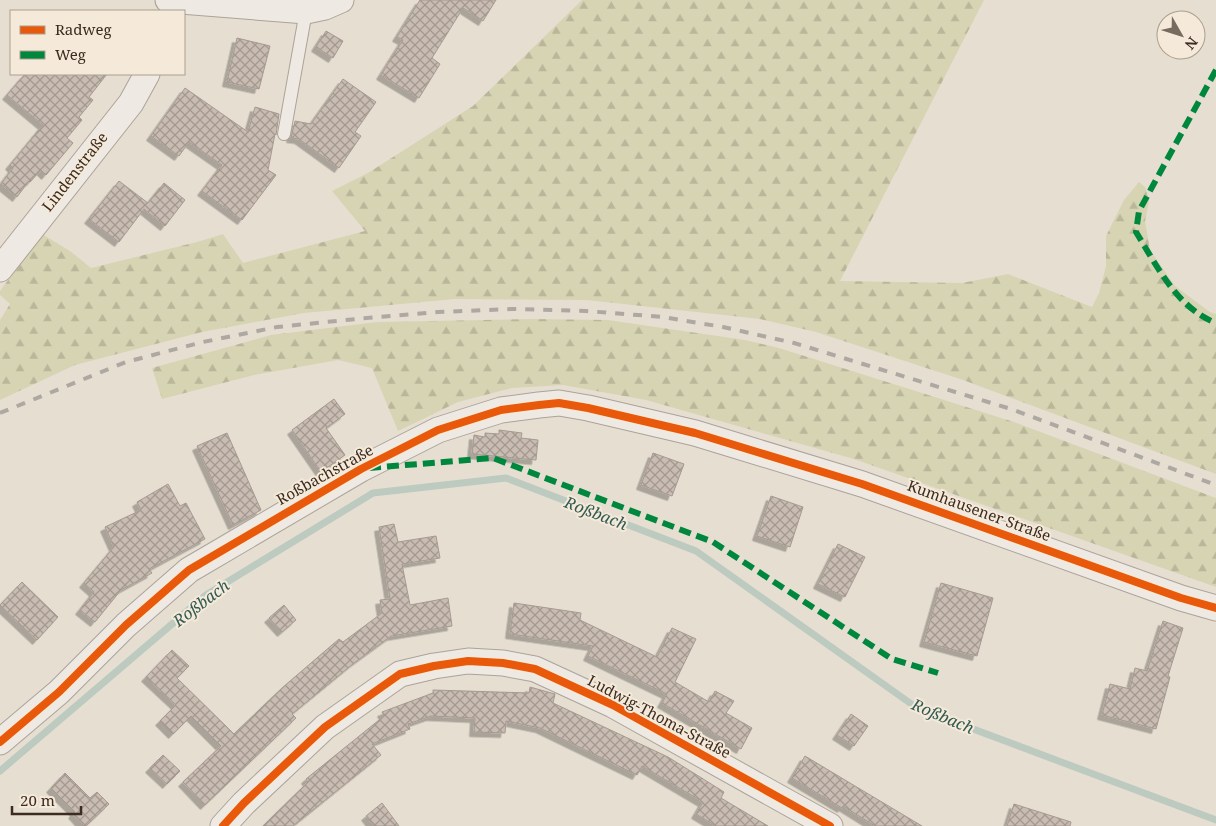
<svg xmlns="http://www.w3.org/2000/svg" width="1216" height="826" viewBox="0 0 1216 826" font-family="'Noto Serif',serif">
<style>
.forest{fill:url(#forest-firs)}
.lines{fill:none;stroke-linecap:round;stroke-linejoin:round}
.stream{stroke:#bccac0;stroke-width:7}
.building{fill:url(#building-cross-hatch);stroke:#a69a90;filter:url(#shadow)}
.service-casing{stroke:#aca399;stroke-width:14}
.minor-casing{stroke:#aca399;stroke-width:27}
.service{stroke:#eee9e2;stroke-width:12}
.minor{stroke:#eee9e2;stroke-width:25}
.rail{stroke:#ada8a2;stroke-width:4;stroke-dasharray:9 9;stroke-linecap:butt}
.quiet{stroke:#00873e;stroke-width:6;stroke-dasharray:12 6;stroke-linecap:butt}
.cycleway-casing{stroke:#f5ead9;stroke-width:11}
.cycleway{stroke:#e8590c;stroke-width:8}
.labels{text-anchor:middle;stroke-width:4;stroke-linejoin:round;paint-order:stroke}
.street-label{font-size:15px;fill:#3b2b21;stroke:#f5ead9}
.water-label{font-size:16px;font-style:italic;fill:#315a54;stroke:#f5ead9}
</style>
<defs>
<pattern id="forest-firs" width="22" height="20" patternUnits="userSpaceOnUse" patternTransform="scale(1.25)"><rect width="22" height="20" fill="#d7d4b4"/><path d="M5 1l3.5 6h-7zM16 11l3.5 6h-7z" fill="#b9b69a"/></pattern>
<pattern id="building-cross-hatch" width="8" height="8" patternUnits="userSpaceOnUse" patternTransform="scale(1.25)"><rect width="8" height="8" fill="#c9bcb2"/><path d="M0 0l8 8M0 8l8-8" fill="none" stroke="#a49990"/></pattern>
<filter id="shadow"><feDropShadow dx="-4.5" dy="4.5" stdDeviation="0" flood-color="#0004"/></filter>
</defs>
<rect width="100%" height="100%" fill="#e6ded1"/>
<path class="forest" d="M 582,0 L 984,0 L 840,281 L 962,283 L 1008,274 L 1092,307 L 1099,293 L 1106,266 L 1106,236 L 1124,200 L 1139,182 L 1145,187 L 1149,201 L 1145,221 L 1150,250 L 1175,286 L 1210,312 L 1216,314 L 1216,474 L 963,380 L 816,332 L 760,319 L 587,300 L 455,299 L 304,313 L 202,332 L 75,365 L 0,400 L 0,320 L 10,304 L 0,295 L 0,291 L 42,234 L 70,251 L 91,268 L 197,242 L 223,234 L 243,263 L 365,231 L 332,191 L 368,173 L 473,106 Z
M 532,319 L 608,320 L 745,340 L 779,348 L 1014,422 L 1216,498 L 1216,587 L 854,459 L 646,400 L 563,385 L 512,388 L 458,402 L 398,431 L 372,368 L 338,360 L 254,375 L 162,399 L 152,368 L 271,335 L 377,322 Z"/>
<g class="lines">
<path class="stream" d="M 0,771 L 206,595 L 373,493 L 506,478 L 696,551 L 917,708 L 1216,820"/>
</g>
<path class="building" d="M 420,0 L 496,0 L 483,21 L 463,8 L 432,58 L 440,64 L 419,98 L 381,75 L 403,40 L 397,37 Z
M 326,31 L 343,41 L 333,58 L 316,47 Z
M 237,38 L 270,46 L 259,89 L 227,82 Z
M 25,74 L 107,74 L 89,97 L 93,100 L 79,117 L 82,120 L 67,138 L 73,143 L 46,175 L 41,170 L 30,182 L 29,181 L 17,197 L 1,184 L 13,168 L 10,165 L 43,125 L 7,95 Z
M 343,79 L 376,102 L 355,132 L 361,136 L 339,168 L 299,139 L 291,138 L 295,121 L 311,124 Z
M 185,88 L 248,132 L 255,107 L 279,114 L 276,135 L 275,134 L 268,170 L 276,175 L 242,220 L 202,191 L 222,165 L 189,142 L 179,156 L 151,136 Z
M 119,181 L 148,203 L 164,183 L 185,200 L 165,226 L 144,209 L 119,242 L 89,219 Z
M 334,399 L 345,414 L 326,428 L 345,455 L 321,472 L 292,430 Z
M 499,430 L 522,433 L 521,438 L 538,440 L 536,460 L 472,454 L 474,435 L 485,437 L 485,433 L 499,434 Z
M 227,433 L 261,510 L 233,525 L 197,446 Z
M 653,453 L 684,464 L 672,496 L 641,485 Z
M 168,484 L 180,506 L 186,503 L 205,539 L 149,569 L 152,573 L 121,590 L 95,622 L 80,610 L 94,592 L 84,583 L 114,547 L 105,527 L 141,510 L 137,502 Z
M 771,496 L 803,507 L 790,547 L 757,536 Z
M 394,524 L 398,542 L 436,536 L 440,558 L 402,564 L 410,605 L 448,598 L 452,626 L 391,636 L 354,663 L 292,714 L 296,718 L 205,805 L 183,782 L 221,746 L 191,716 L 173,734 L 160,721 L 176,705 L 146,677 L 172,650 L 189,666 L 177,678 L 234,734 L 282,688 L 339,639 L 343,642 L 382,613 L 380,600 L 390,599 L 379,527 Z
M 838,544 L 865,557 L 845,597 L 818,584 Z
M 22,582 L 58,617 L 37,640 L 0,605 Z
M 941,583 L 993,598 L 977,656 L 924,642 Z
M 514,603 L 581,613 L 580,620 L 657,657 L 672,628 L 696,639 L 675,682 L 709,702 L 715,691 L 734,701 L 726,713 L 752,728 L 741,749 L 662,703 L 667,694 L 588,656 L 593,646 L 510,634 Z
M 284,605 L 296,620 L 282,632 L 269,618 Z
M 1163,621 L 1183,628 L 1168,676 L 1170,677 L 1156,729 L 1102,715 L 1110,684 L 1130,689 L 1135,668 L 1147,671 Z
M 530,687 L 555,694 L 553,703 L 668,757 L 724,792 L 721,798 L 768,826 L 716,826 L 696,814 L 703,802 L 642,766 L 637,775 L 540,728 L 506,721 L 505,733 L 474,732 L 475,718 L 431,716 L 408,724 L 410,729 L 372,744 L 381,755 L 293,826 L 263,826 L 308,782 L 306,779 L 384,716 L 382,712 L 433,693 L 433,690 L 529,693 Z
M 851,714 L 868,726 L 854,746 L 837,735 Z
M 163,755 L 180,771 L 167,784 L 150,768 Z
M 805,756 L 855,786 L 922,826 L 875,826 L 843,806 L 842,808 L 792,778 Z
M 65,773 L 90,798 L 97,792 L 109,804 L 86,826 L 84,826 L 73,814 L 75,812 L 51,788 Z
M 382,803 L 399,826 L 374,826 L 366,816 Z
M 1014,804 L 1071,822 L 1070,826 L 1007,826 Z"/>
<g class="lines">
<defs>
<path id="service" d="M 284,134 L 306,11"/>
<path id="minor" d="M 168,0 L 306,11 L 325,7 L 341,0
M 0,269 L 131,103 L 147,74
M 0,742 L 59,692 L 126,625 L 189,570 L 361,469 L 438,430 L 501,410 L 539,405 L 559,403 L 588,408 L 695,433 L 731,444 L 862,484 L 1181,598 L 1216,608
M 223,826 L 244,803 L 325,727 L 400,674 L 434,666 L 468,661 L 503,663 L 535,669 L 613,705 L 830,826"/>
</defs>
<use href="#service" class="service-casing"/>
<use href="#minor" class="minor-casing"/>
<use href="#service" class="service"/>
<use href="#minor" class="minor"/>
<path class="rail" d="M 0,413 L 126,362 L 203,342 L 277,327 L 356,319 L 438,312 L 512,309 L 586,311 L 663,317 L 723,327 L 794,343 L 1011,409 L 1216,485"/>
<path class="quiet" d="M 1216,70 L 1139,211 L 1136,232 C 1157,266 1177,308 1216,323
M 369,468 L 493,458 L 713,542 L 892,659 L 938,673"/>
<defs>
<path id="cycleway" d="M 0,742 L 59,692 L 126,625 L 189,570 L 361,469 L 438,430 L 501,410 L 539,405 L 559,403 L 588,408 L 695,433 L 731,444 L 862,484 L 1181,598 L 1216,608
M 223,826 L 244,803 L 325,727 L 400,674 L 434,666 L 468,661 L 503,663 L 535,669 L 613,705 L 830,826"/>
</defs>
<use href="#cycleway" class="cycleway-casing"/>
<use href="#cycleway" class="cycleway"/>
</g>
<g class="labels">
<g class="street-label">
<text transform="translate(75 172) rotate(-52)" y="5">Lindenstraße</text>
<text transform="translate(325 475) rotate(-29)" y="5">Roßbachstraße</text>
<text transform="translate(979 511) rotate(20)" y="5">Kumhausener Straße</text>
<text transform="translate(659 717) rotate(28)" y="5">Ludwig-Thoma-Straße</text>
</g>
<g class="water-label">
<text transform="translate(596 513) rotate(21)" y="6">Roßbach</text>
<text transform="translate(201 603) rotate(-37)" y="6">Roßbach</text>
<text transform="translate(943 716) rotate(23)" y="6">Roßbach</text>
</g>
</g>
<rect x="10" y="10" width="175" height="65" fill="#f5ead9" stroke="#ab9e8f"/>
<rect x="20" y="26" width="25" height="8" fill="#e8590c" stroke="#ab9e8f"/>
<text x="55" y="35" font-size="15" fill="#3b2b21">Radweg</text>
<rect x="20" y="51" width="25" height="8" fill="#00873e" stroke="#ab9e8f"/>
<text x="55" y="60" font-size="15" fill="#3b2b21">Weg</text>
<g transform="translate(1181 35) rotate(129)"><circle r="24" fill="#f5ead9" stroke="#ab9e8f"/>
<path d="M0-4L9 19L0 12L-9 19Z" fill="#776a5f"/>
<text y="-8" font-size="14" font-weight="bold" text-anchor="middle" fill="#3b2b21">N</text>
</g>
<path d="M12 806v8h69v-8" fill="none" stroke="#3b2b21" stroke-width="2.5"/>
<text x="20" y="806" font-size="15" fill="#3b2b21" stroke="#f5ead9" stroke-width="4" paint-order="stroke">20 m</text>
</svg>
